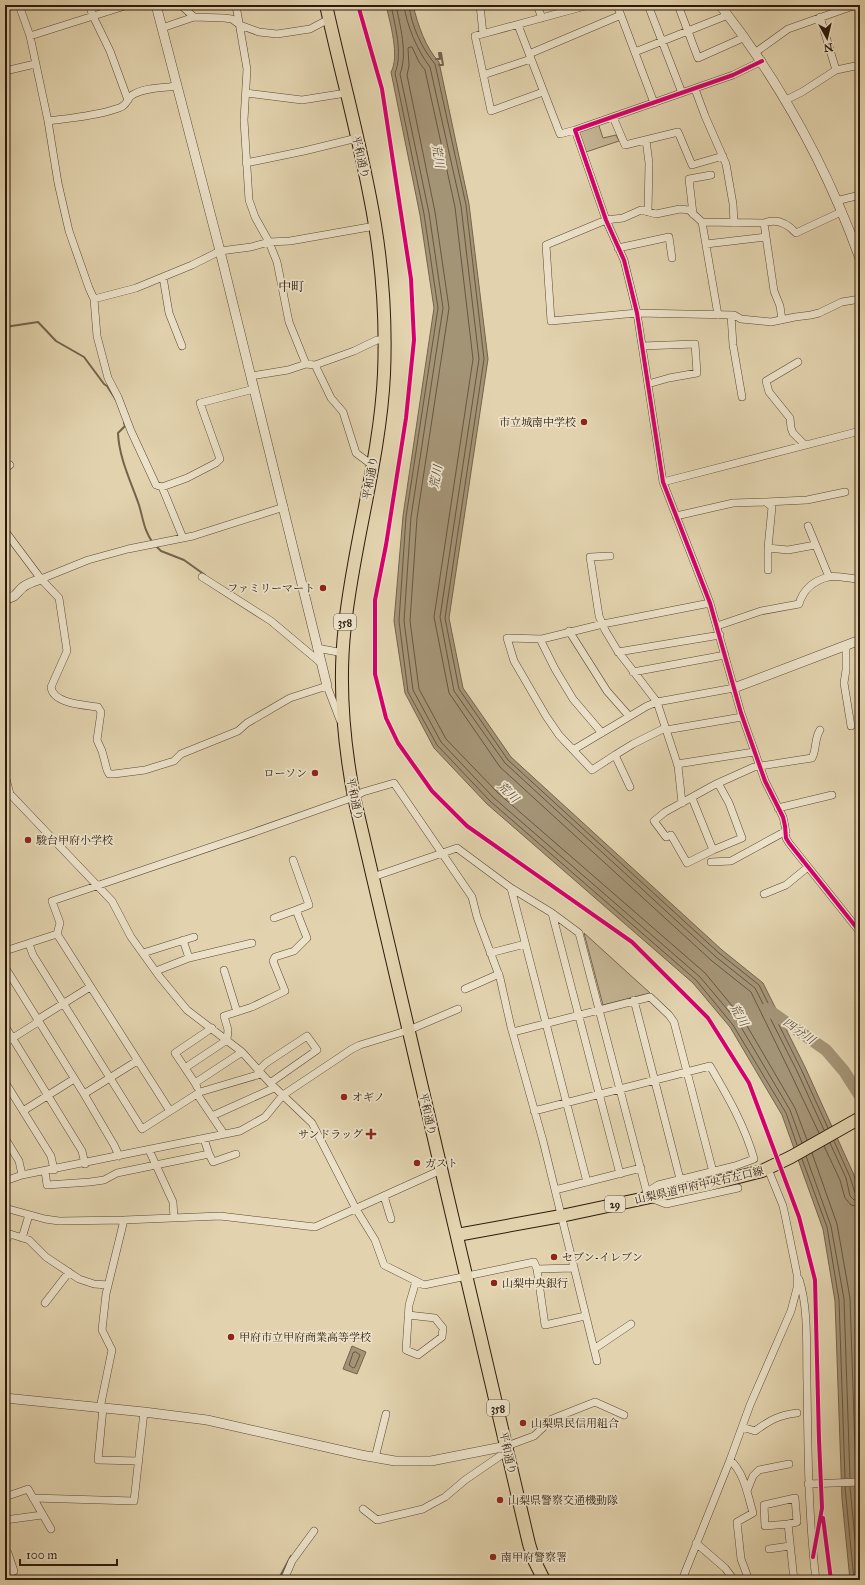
<svg xmlns="http://www.w3.org/2000/svg" width="865" height="1585" viewBox="0 0 865 1585" font-family="'IM FELL Great Primer','Noto Serif JP',serif">
<style>
.green{fill:#c3b392;stroke:#78664e}
.water{fill:#a49476;stroke:#74634b}
.lines{fill:none;stroke-linecap:round;stroke-linejoin:round}
.shore{stroke:#685640;stroke-width:1}
.stream{stroke:#74634b;stroke-width:2}
.river{stroke:#a49476;stroke-width:12}
.minor-casing{stroke:#5a4833;stroke-width:8}
.tertiary-casing{stroke:#5a4833;stroke-width:10}
.primary-casing{stroke:#2d190a;stroke-width:14}
.trunk-casing{stroke:#2d190a;stroke-width:14}
.minor{stroke:#ece2ca;stroke-width:7}
.tertiary{stroke:#ece2ca;stroke-width:9}
.primary{stroke:#e2d3ae;stroke-width:12}
.trunk{stroke:#e2d3ae;stroke-width:12}
.cycleway-casing{stroke:#ece2ca;stroke-width:6}
.cycleway{stroke:#d6006c;stroke-width:4}
.poi-dot{fill:#8f2418;stroke:#ece2ca;stroke-width:1.5}
.labels{text-anchor:middle;stroke-width:3.5;stroke-linejoin:round;paint-order:stroke}
.shield{fill:#ece2ca;stroke:#654;stroke-width:1}
.shield-label{font-size:10px;font-weight:bold;fill:#2d190a}
.street-label{font-size:11px;fill:#2d190a;stroke:#ece2ca}
.poi-label{font-size:11px;fill:#2d190a;stroke:#ece2ca;text-anchor:start}
.water-label{font-size:12px;font-style:italic;fill:#5d4a35;stroke:#ece2ca}
.quarter-label{font-size:13px;fill:#2d190a;stroke:#ece2ca}
</style>
<rect width="100%" height="100%" fill="#e2d3ae"/>
<filter id="stains"><feTurbulence type="fractalNoise" baseFrequency=".005" numOctaves="4"/><feColorMatrix values="0 0 0 0 .2 0 0 0 0 .09 0 0 0 0 .02 0 0 0 .5 -.17"/></filter>
<radialGradient id="worn" r=".72"><stop offset=".6" stop-color="#630" stop-opacity="0"/><stop offset="1" stop-color="#630" stop-opacity=".3"/></radialGradient>
<path class="green" d="M 598,123 L 603,138 L 616,135 L 619,141 L 586,152 L 578,130 Z
M 584,933 L 650,993 L 603,1005 Z"/>
<path class="water" d="M 386,5 L 413,5 C 418,25 425,47 439,62 L 469,204 L 488,359 L 449,618 L 463,688 L 511,757 L 722,950 L 763,983 L 805,1067 L 854,1175 L 860,1199 L 860,1580 L 850,1580 L 842,1499 L 835,1301 L 823,1229 L 782,1115 L 730,1027 L 693,983 L 487,804 L 434,748 L 405,693 L 394,621 L 403,516 L 434,308 L 420,215 L 391,72 C 400,56 390,23 386,5 Z
M 352,1346 L 366,1352 L 357,1374 L 343,1369 Z"/>
<g class="lines">
<path class="shore" d="M 391,5 C 395,26 403,53 395,73 L 424,214 L 438,308 L 406,517 L 399,621 L 408,692 L 437,745 L 490,801 L 696,980 L 733,1025 L 786,1113 L 797,1145
M 396,5 C 400,26 408,53 400,74 L 429,213 L 443,308 L 411,517 L 404,621 L 413,690 L 441,742 L 494,798 L 700,977 L 738,1022 L 790,1110 L 802,1143
M 404,5 C 406,24 418,52 430,67 L 461,206 L 479,359 L 440,617 L 454,691 L 505,763 L 716,957 L 755,988 L 797,1071 L 824,1130
M 409,5 C 411,25 422,49 435,64 L 466,205 L 484,359 L 445,618 L 459,689 L 508,760 L 719,953 L 759,985 L 801,1069 L 828,1128
M 807,1140 L 795,1108 L 743,1019 L 705,973 L 498,793 L 446,739 L 419,689 L 410,621 L 417,518 L 449,308 L 435,212 L 407,75 L 409,66 L 408,48 L 410,47 L 412,47 L 419,62 L 425,70 L 455,207 L 473,359 L 434,617 L 449,693 L 500,767 L 712,961 L 751,992 L 791,1074 L 819,1133
M 834,1141 L 850,1177 L 855,1193 L 860,1196
M 830,1143 L 846,1178 L 850,1196 L 854,1200 L 860,1201
M 824,1146 L 840,1180 L 845,1198 L 851,1205 L 860,1207
M 812,1153 L 837,1224 L 850,1298 L 856,1478
M 806,1156 L 831,1226 L 844,1299 L 850,1478
M 802,1159 L 827,1227 L 839,1300 L 845,1478
M 356,1352 L 360,1355 L 355,1367 L 353,1368 L 349,1365 L 353,1353 Z
M 845,1487 L 854,1580
M 850,1487 L 859,1580
M 856,1487 L 860,1529"/>
<path class="stream" d="M 436,59 L 440,59 L 439,53 L 441,53 L 443,65 L 439,65
M 5,327 L 38,322 L 56,341 L 84,357 L 104,384 L 107,386 L 116,400
M 124,423 L 125,426 L 118,433 C 119,458 131,482 139,505 C 143,518 144,531 153,543
M 156,546 L 161,551 L 184,560 L 205,575
M 278,1580 L 291,1556"/>
<path class="river" d="M 767,1009 L 826,1050 L 844,1071 L 860,1096"/>
<defs>
<path id="minor" d="M 19,5 L 30,36 L 48,121 L 58,183 L 69,231 L 89,288 L 94,299 L 97,336 L 108,378 L 118,397 L 131,431 L 156,485 L 162,487 L 183,538
M 89,5 L 93,16 L 110,51 L 128,100
M 183,5 L 184,8 L 194,17
M 235,5 L 237,11 L 247,69 L 244,120 L 249,200 L 255,217 L 269,242 L 277,262 L 289,322 L 306,364
M 480,5 L 483,34
M 537,5 L 542,18
M 617,5 L 654,103
M 648,5 L 682,93
M 678,5 L 698,58 L 745,37
M 820,17 L 836,70
M 518,25 L 560,134 L 575,130
M 162,28 L 194,17 L 224,18 L 232,19 L 240,25 L 259,32 L 277,34 L 310,29 L 329,19
M 30,36 L 128,5
M 635,52 L 728,15
M 756,52 L 788,29 L 856,5
M 529,54 L 621,15
M 762,61 L 733,75 L 575,130 L 606,220 L 624,260 L 637,313 L 663,482 L 710,603 L 741,713 L 765,781 L 783,817 L 785,826 L 786,838 L 789,843 L 860,932
M 5,71 L 35,64
M 483,75 L 531,59
M 695,89 L 705,116 L 726,164 L 733,204 L 734,223
M 543,92 L 491,111 L 475,36 L 589,5
M 246,93 L 302,100 L 346,93
M 786,100 L 802,92 L 836,70 L 860,65
M 613,117 L 625,145 L 678,132 L 692,165 L 723,156
M 48,121 C 71,118 96,116 119,108 C 129,105 126,97 134,94 C 146,87 164,88 177,86
M 646,140 L 649,163 L 648,212
M 246,163 L 304,151 L 357,138
M 836,201 L 860,195
M 693,214 L 689,179 L 711,175
M 702,222 L 764,223 C 777,218 787,223 796,233 L 841,212
M 764,223 L 774,291 L 780,306 L 782,320
M 706,244 L 766,237
M 618,248 L 669,237 L 672,258
M 163,277 L 169,313 L 182,346
M 94,299 L 136,288 L 192,265 L 220,251 L 251,247 L 269,242 L 290,241 L 375,226
M 718,315 L 702,222 L 689,210 L 680,209 L 656,214 L 641,210 L 623,218 L 606,220 L 546,245 L 551,321 L 637,313 L 734,315 L 741,319 L 771,322 L 795,317 L 811,315 L 819,313 L 842,302 L 860,299
M 731,315 L 733,345 L 742,397
M 642,346 L 695,344 L 697,373 L 669,378 L 648,384
M 798,362 L 766,381 L 769,392 L 790,418 L 791,428 L 793,433 L 804,444
M 315,365 L 331,398 L 343,412 L 356,453 L 372,465
M 251,376 L 288,370 L 306,364 L 315,365 L 354,351 L 377,340 L 385,340
M 5,468 L 10,465
M 663,482 L 860,431
M 162,487 L 187,478 L 216,463 L 220,459 L 200,403 L 254,389
M 766,502 L 807,500 L 845,492
M 676,516 L 733,503 L 766,502 L 772,507 L 768,548 L 768,570
M 808,526 L 829,577
M 5,531 L 41,579 L 59,598 L 67,651 L 51,687 C 53,704 85,705 98,707 L 101,712 L 97,740 L 102,751 L 107,770 L 109,774 L 114,774 L 145,770 L 174,761 L 181,754 L 238,731 L 247,723 L 290,698 L 327,686 L 340,720
M 768,548 L 788,550 L 815,545
M 610,556 L 590,557 L 599,616 L 605,630 L 617,650 L 657,702 L 678,766 L 682,803
M 202,577 L 271,621 L 321,663
M 41,579 L 88,560 L 128,549 L 193,536 L 284,507
M 717,626 L 761,611 L 799,604 C 803,590 813,581 828,577 C 837,575 850,579 860,579
M 569,631 L 607,691 L 629,716
M 540,639 L 555,669 L 573,699 L 602,733
M 846,645 L 846,670 L 844,683 L 851,726
M 317,648 L 343,653
M 618,652 L 720,635
M 633,672 L 725,655
M 666,730 L 742,717
M 573,750 L 647,706 L 657,702 L 734,688
M 615,755 L 633,744 L 665,728
M 677,764 L 754,752
M 5,775 L 10,794 L 112,901 L 131,937 L 159,976 L 187,1010 L 242,1052 L 270,1083 L 312,1123 L 356,1209 L 375,1240 L 384,1265 L 424,1285 L 534,1262 L 537,1269 L 545,1325 L 585,1316
M 630,787 L 615,755 L 592,770 L 559,735 L 546,716 L 514,661 L 507,638 L 542,639 L 603,624 L 710,603
M 692,798 L 713,850 L 742,838 L 729,803 L 718,783
M 778,808 L 832,795
M 713,850 L 687,863 L 671,835 L 666,837 L 654,821 L 665,812 L 714,785 L 754,767 L 812,758 C 817,749 814,739 820,730
M 293,860 L 309,905 L 296,910
M 711,862 L 731,861 L 786,831
M 373,877 L 457,848 L 511,888 L 552,913 L 579,933 L 648,1197 L 666,1204 L 738,1188
M 511,888 L 587,1182
M 764,894 L 786,885 L 808,867
M 552,913 L 620,1174
M 57,934 L 60,923 L 52,901 L 255,832 L 354,797 L 363,792 L 394,783 L 472,897 L 477,917 L 500,978 L 511,1027 L 543,1141 L 597,1361
M 57,934 L 170,1111
M 183,940 L 189,958
M 29,944 L 33,955 L 142,1129 L 200,1092 L 261,1074
M 5,951 L 57,934
M 143,953 L 194,937
M 490,953 L 525,944
M 5,967 L 84,1094 L 114,1145 L 119,1156
M 224,970 L 237,1012
M 156,971 L 189,958 L 252,943
M 465,989 L 499,974
M 634,1000 L 680,1179
M 37,1020 L 90,987
M 5,1026 L 82,1151 L 85,1164
M 513,1032 L 650,997 L 669,1015 L 674,1022 L 713,1172
M 5,1043 L 38,1022
M 185,1068 L 175,1053 L 212,1028
M 258,1071 L 266,1063 L 307,1036 L 317,1050 L 270,1083
M 5,1082 L 51,1156 L 54,1170
M 195,1083 L 185,1068 L 227,1040 L 228,1030 L 224,1016 L 252,1007 L 285,991 L 273,961 L 275,957 L 294,951 L 307,938 L 296,910 L 274,918
M 197,1087 L 195,1083 L 242,1052
M 84,1094 L 137,1061
M 197,1094 L 224,1134
M 23,1111 L 74,1079
M 534,1111 L 710,1066 C 727,1095 745,1126 754,1159 L 735,1166 L 658,1185 L 647,1192
M 212,1116 L 274,1088
M 5,1138 L 19,1161 L 22,1175
M 204,1139 L 209,1154
M 149,1150 L 173,1202 L 174,1218
M 45,1171 L 47,1185 L 90,1182 L 104,1180 L 117,1173 L 209,1154 L 213,1162 L 236,1154
M 5,1181 L 22,1175 L 240,1131 L 265,1117 L 283,1095 L 352,1049 L 360,1045 L 409,1030 L 458,1009
M 555,1190 L 641,1168
M 384,1196 L 391,1219
M 5,1208 L 45,1219 L 59,1221 L 124,1220 L 220,1216 L 315,1227 L 441,1170
M 22,1238 L 29,1215
M 5,1242 L 10,1234 L 29,1240 L 46,1257 L 79,1279 L 94,1284 L 108,1285
M 537,1269 L 573,1268
M 799,1279 C 809,1309 806,1351 807,1382 C 808,1448 808,1514 816,1580
M 45,1303 L 69,1272
M 408,1315 L 435,1318 L 443,1328 L 442,1337 L 418,1355 L 406,1350 L 409,1305 L 416,1281
M 594,1349 L 631,1324
M 100,1408 L 112,1350 L 102,1330 L 106,1294 L 124,1220
M 103,1408 L 98,1460 L 139,1461
M 742,1427 L 755,1431 C 770,1420 779,1415 797,1413
M 507,1446 L 534,1436 L 552,1419 L 595,1402 L 624,1415
M 375,1458 L 386,1414
M 730,1460 C 744,1472 748,1496 753,1513 L 737,1522 L 741,1559 L 747,1575 L 742,1580
M 808,1484 L 860,1482
M 747,1491 L 753,1476 L 759,1470 L 789,1464
M 5,1497 L 28,1489 L 51,1529
M 33,1498 L 134,1501 L 144,1412
M 363,1509 L 377,1520 L 423,1509 L 430,1505 L 445,1497 L 465,1480 L 500,1456
M 5,1520 L 42,1515
M 788,1524 L 797,1522 L 795,1498 L 764,1505 L 765,1526 L 788,1524 L 794,1580
M 696,1543 L 725,1568 L 734,1580
M 769,1549 L 790,1546
M 5,1551 L 8,1553 L 14,1571 L 5,1575
M 284,1580 L 292,1561 L 314,1531
M 682,1580 L 730,1460 L 750,1405 L 791,1311 L 797,1288 L 797,1274 L 786,1220 L 783,1206 L 768,1169"/>
<path id="tertiary" d="M 156,5 L 220,251 L 327,686
M 720,5 C 780,82 827,167 860,259
M 5,599 C 17,597 16,593 23,587 C 28,583 35,581 41,579
M 734,688 L 860,640
M 5,1398 L 144,1412 L 207,1420 L 361,1455 L 395,1461 L 431,1461 L 507,1446"/>
<path id="primary" d="M 457,1235 L 561,1216 L 707,1185 L 762,1171 L 791,1157 L 860,1118"/>
<path id="trunk" d="M 326,5 C 342,78 363,151 375,225 C 383,274 386,325 384,374 C 380,459 354,541 345,625 C 338,683 343,739 354,797 L 529,1544 L 534,1560 L 544,1580"/>
</defs>
<use href="#minor" class="minor-casing"/>
<use href="#tertiary" class="tertiary-casing"/>
<use href="#primary" class="primary-casing"/>
<use href="#trunk" class="trunk-casing"/>
<use href="#minor" class="minor"/>
<use href="#tertiary" class="tertiary"/>
<use href="#primary" class="primary"/>
<use href="#trunk" class="trunk"/>
<defs>
<path id="cycleway" d="M 358,5 L 382,89 L 411,279 L 414,340 L 406,418 L 386,545 L 375,600 L 375,674 L 386,718 L 398,743 L 432,791 L 467,826 L 632,942 L 708,1018 L 749,1083 L 799,1217 L 815,1280 L 819,1440 L 822,1508 L 813,1557
M 762,61 L 733,75 L 575,130 L 606,220 L 624,260 L 637,313 L 663,482 L 710,603 L 741,713 L 765,781 L 783,817 L 785,826 L 786,838 L 789,843 L 860,932
M 823,1518 L 831,1580"/>
</defs>
<use href="#cycleway" class="cycleway-casing"/>
<use href="#cycleway" class="cycleway"/>
</g>
<g class="poi-dot">
<circle cx="584" cy="422" r="4"/>
<circle cx="323" cy="588" r="4"/>
<circle cx="315" cy="773" r="4"/>
<circle cx="28" cy="840" r="4"/>
<circle cx="344" cy="1097" r="4"/>
<path d="M369 1128h4v4h4v4h-4v4h-4v-4h-4v-4h4z"/>
<circle cx="417" cy="1163" r="4"/>
<circle cx="554" cy="1257" r="4"/>
<circle cx="494" cy="1283" r="4"/>
<circle cx="231" cy="1337" r="4"/>
<circle cx="523" cy="1423" r="4"/>
<circle cx="500" cy="1500" r="4"/>
<circle cx="493" cy="1557" r="4"/>
</g>
<g class="labels">
<g class="shield">
<rect x="334" y="614" width="22" height="16" rx="3"/>
<rect x="605" y="1196" width="20" height="16" rx="3"/>
<rect x="487" y="1400" width="22" height="16" rx="3"/>
</g>
<g class="shield-label">
<text x="345" y="626">358</text>
<text x="615" y="1208">29</text>
<text x="498" y="1412">358</text>
</g>
<g class="street-label">
<text transform="translate(361 157) rotate(77)" y="4">平和通り</text>
<text transform="translate(370 478) rotate(-80)" y="4">平和通り</text>
<text transform="translate(355 799) rotate(78)" y="4">平和通り</text>
<text transform="translate(428 1114) rotate(77)" y="4">平和通り</text>
<text transform="translate(699 1185) rotate(-13)" y="4">山梨県道甲府中央右左口線</text>
<text transform="translate(508 1453) rotate(77)" y="4">平和通り</text>
</g>
<g class="poi-label">
<text x="576" y="426" text-anchor="end">市立城南中学校</text>
<text x="315" y="592" text-anchor="end">ファミリーマート</text>
<text x="307" y="777" text-anchor="end">ローソン</text>
<text x="36" y="844">駿台甲府小学校</text>
<text x="352" y="1101">オギノ</text>
<text x="363" y="1138" text-anchor="end">サンドラッグ</text>
<text x="425" y="1167">ガスト</text>
<text x="562" y="1261">セブン-イレブン</text>
<text x="502" y="1287">山梨中央銀行</text>
<text x="239" y="1341">甲府市立甲府商業高等学校</text>
<text x="531" y="1427">山梨県民信用組合</text>
<text x="508" y="1504">山梨県警察交通機動隊</text>
<text x="501" y="1561">南甲府警察署</text>
</g>
<g class="water-label">
<text transform="translate(438 156) rotate(80)" y="4">荒川</text>
<text transform="translate(436 477) rotate(-80)" y="4">荒川</text>
<text transform="translate(508 792) rotate(44)" y="4">荒川</text>
<text transform="translate(739 1015) rotate(60)" y="4">荒川</text>
<text transform="translate(799 1031) rotate(35)" y="4">四分川</text>
</g>
<g class="quarter-label">
<text x="291" y="291">中町</text>
</g>
</g>
<rect width="865" height="1585" fill="none" stroke="#e2d3ae" stroke-width="20"/>
<rect x="6" y="6" width="853" height="1573" fill="none" stroke="#2d190a" stroke-width="2"/>
<rect x="10" y="10" width="845" height="1565" fill="none" stroke="#2d190a"/>
<g transform="translate(827 38) rotate(172)" stroke="#ece2ca" stroke-width="3" paint-order="stroke">
<path d="M0-3L7 15L0 10L-7 15Z" fill="#2d190a"/>
<text y="-6" font-size="11" font-weight="bold" text-anchor="middle" fill="#2d190a">N</text>
</g>
<path d="M20 1559v6h97v-6" fill="none" stroke="#2d190a" stroke-width="2"/>
<text x="26" y="1559" font-size="12" fill="#2d190a" stroke="#ece2ca" stroke-width="3" paint-order="stroke">100 m</text>
<rect width="100%" height="100%" filter="url(#stains)"/>
<rect width="100%" height="100%" fill="url(#worn)"/>
</svg>
